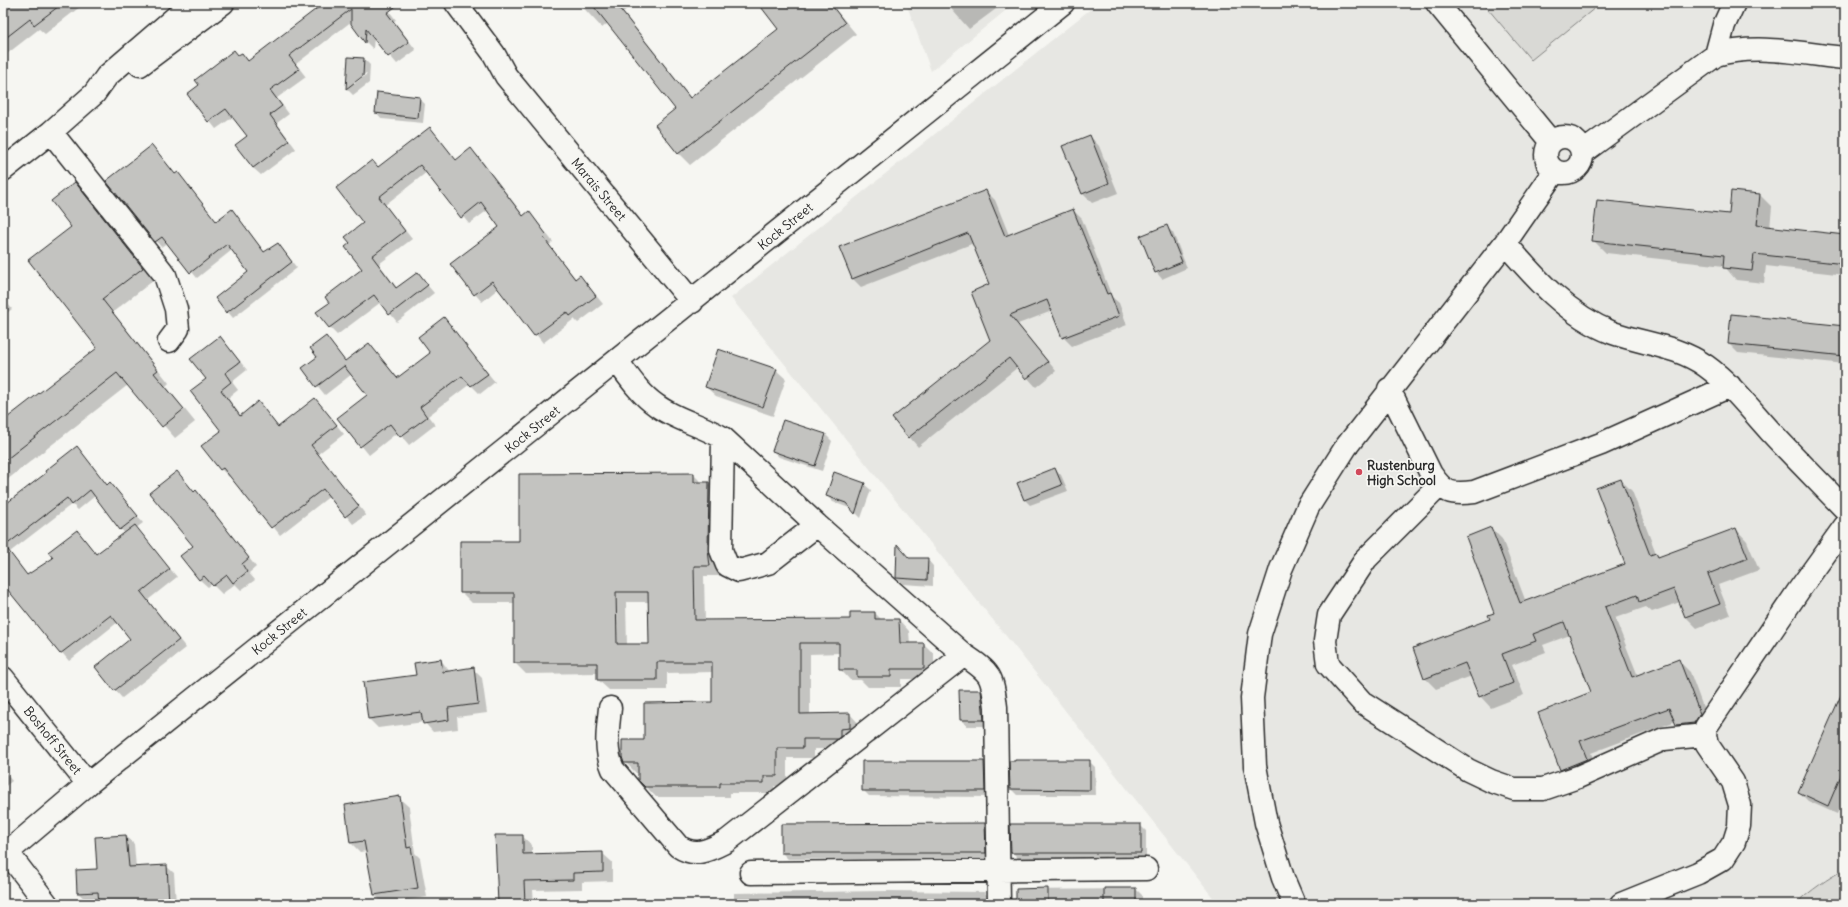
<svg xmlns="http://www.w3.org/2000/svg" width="1848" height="907" viewBox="0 0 1848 907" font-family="Delius,sans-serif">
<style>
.built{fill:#e7e7e3}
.grass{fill:#d9d9d5;stroke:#828280}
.shadow{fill:#0003;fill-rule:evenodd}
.building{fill:#c3c3c0;stroke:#2b2b2b;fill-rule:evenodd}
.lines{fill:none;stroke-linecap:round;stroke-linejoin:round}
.minor-casing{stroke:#2b2b2b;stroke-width:25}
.minor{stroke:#f6f6f2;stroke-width:22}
.poi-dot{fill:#d1495b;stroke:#f6f6f2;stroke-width:1.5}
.labels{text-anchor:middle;stroke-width:3.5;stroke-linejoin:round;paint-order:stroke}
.street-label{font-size:13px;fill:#2b2b2b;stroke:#f6f6f2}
.poi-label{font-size:13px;font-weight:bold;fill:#2b2b2b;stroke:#f6f6f2;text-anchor:start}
</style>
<rect width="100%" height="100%" fill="#f6f6f2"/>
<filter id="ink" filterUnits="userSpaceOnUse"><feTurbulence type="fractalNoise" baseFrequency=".025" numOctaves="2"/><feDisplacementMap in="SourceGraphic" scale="8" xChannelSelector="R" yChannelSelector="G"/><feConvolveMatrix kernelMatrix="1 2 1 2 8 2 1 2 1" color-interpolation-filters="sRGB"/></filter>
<g filter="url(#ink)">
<path class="built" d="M 906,3 L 1015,3 L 931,71 Z
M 1098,3 L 1845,3 L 1845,904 L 1218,904 L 1015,647 L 731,298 Z"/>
<path class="grass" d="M 1483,3 L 1601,3 L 1531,60 Z
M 1845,869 L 1845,904 L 1796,904 C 1811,890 1827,879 1845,869 Z"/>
<path class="shadow" d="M 3,3 L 85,3 L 45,34 L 39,29 L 3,57 Z
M 326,3 L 383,3 L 396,20 L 394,21 L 416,50 L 397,64 L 374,37 L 373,49 L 366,42 L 352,21 L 296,64 L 306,77 L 277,98 L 289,114 L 277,123 L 296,149 L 261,175 L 253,168 L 248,136 L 233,117 L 216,129 L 188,94 L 200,85 L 234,51 L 239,56 L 242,54 L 249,61 Z
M 579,3 L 634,3 L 623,12 L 691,98 L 780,29 L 759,3 L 830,3 L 856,34 L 690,165 L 678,153 L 676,110 L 608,23 L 602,28 Z
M 946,3 L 1004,3 L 969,29 Z
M 349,58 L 364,59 L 370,65 L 369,83 L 353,95 L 347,89 ZM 366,73 L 367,74 L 353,85 L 353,83 Z
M 419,98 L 425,104 L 423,123 L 382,119 L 376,112 Z
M 430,128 L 457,161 L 471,149 L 479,157 L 524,216 L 529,212 L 536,220 L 553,242 L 549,245 L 576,279 L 580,276 L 603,304 L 578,323 L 574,319 L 543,343 L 499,288 L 482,302 L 475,294 L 501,227 L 488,210 L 469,224 L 427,172 L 385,205 L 412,239 L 379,264 L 397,288 L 417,273 L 434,293 L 397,322 L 381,302 L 337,335 L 330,328 L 318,312 L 330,303 L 364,269 L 351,243 L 364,223 L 378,168 Z
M 1090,136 L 1099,146 L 1118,193 L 1092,203 L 1083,194 Z
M 152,146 L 176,175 L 183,180 L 217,222 L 232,211 L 265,253 L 278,244 L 297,268 L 233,318 L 216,298 L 249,273 L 232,250 L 197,278 L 168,242 L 161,247 L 156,241 Z
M 75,183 L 87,195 L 154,280 L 113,312 L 169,383 L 166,386 L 195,422 L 175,438 L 128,385 L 3,483 L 3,422 L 98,348 Z
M 986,191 L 995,200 L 1009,235 L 1073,210 L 1082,219 L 1112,297 L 1119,303 L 1127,325 L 1072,346 L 1063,337 L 1052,311 L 1018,324 L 1056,371 L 1036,387 L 1018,367 L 918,447 L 893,418 L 991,341 L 990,285 L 974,243 L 861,287 L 852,278 Z
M 1760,195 L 1772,207 L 1770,228 L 1845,236 L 1845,275 L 1766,266 L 1764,283 L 1736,280 L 1724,266 L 1606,253 L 1593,240 L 1730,215 Z
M 1167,227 L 1173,233 L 1187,268 L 1162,279 L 1156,272 Z
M 3,298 L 12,309 L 3,316 Z
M 444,318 L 495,382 L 480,394 L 470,384 L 428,416 L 435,425 L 409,445 L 398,432 L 369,455 L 339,418 L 368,395 L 352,374 L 325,395 L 303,368 L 318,357 L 326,337 L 346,362 L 369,344 L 398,378 L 431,354 Z
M 1845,327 L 1845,364 L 1738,353 L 1729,344 Z
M 220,337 L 247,370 L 232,382 L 238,390 L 228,398 L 241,416 L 258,403 L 279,427 L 315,399 L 344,434 L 318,454 L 366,515 L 353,524 L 330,496 L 280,535 L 231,475 L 229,477 L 221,469 L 222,431 L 207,379 Z
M 776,370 L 786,379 L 773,416 L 716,396 L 706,387 Z
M 784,421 L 826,435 L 832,441 L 822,471 L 779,457 L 773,451 Z
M 82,453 L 107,485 L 110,483 L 116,489 L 143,523 L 136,528 L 177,577 L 148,600 L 186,648 L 122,698 L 96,668 L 131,640 L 118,622 L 69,661 L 4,583 L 21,569 L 28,576 L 54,558 L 77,531 L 97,555 L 125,534 L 95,496 L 78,510 L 72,504 L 6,555 L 3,552 L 3,508 Z
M 1055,469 L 1061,475 L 1068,491 L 1030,505 L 1024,499 Z
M 177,472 L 195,493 L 196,492 L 204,500 L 256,567 L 249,573 L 255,580 L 241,590 L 235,584 L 222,594 L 212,584 L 208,587 L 199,579 L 194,546 Z
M 693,474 L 702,483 L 709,483 L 720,493 L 719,561 L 720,576 L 704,576 L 705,621 L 851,620 L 875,613 L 882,620 L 899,620 L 909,631 L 910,644 L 924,644 L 934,654 L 934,679 L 901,679 L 901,687 L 868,687 L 861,680 L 850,680 L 840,669 L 840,653 L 810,654 L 810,714 L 850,714 L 860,725 L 848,749 L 814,749 L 814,758 L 787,758 L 787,786 L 774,786 L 774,793 L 730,793 L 730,797 L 656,797 L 646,787 L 639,773 L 636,773 L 625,762 L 645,741 L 713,703 L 713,672 L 667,673 L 667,690 L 609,690 L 598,680 L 598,673 L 526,674 L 515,663 L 515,603 L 472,603 L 461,592 L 520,542 ZM 626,602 L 649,602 L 650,645 L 627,645 Z
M 1621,480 L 1632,491 L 1656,553 L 1660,558 L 1736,529 L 1747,541 L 1759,570 L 1718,585 L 1730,615 L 1697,628 L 1686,617 L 1680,602 L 1652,612 L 1646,607 L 1615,618 L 1638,676 L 1679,661 L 1690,672 L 1710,726 L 1689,736 L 1677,725 L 1676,721 L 1591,753 L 1598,771 L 1572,781 L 1561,769 L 1592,693 L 1570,635 L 1543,645 L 1546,652 L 1512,665 L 1524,695 L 1491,708 L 1480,696 L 1472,676 L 1436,689 L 1425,678 L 1491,620 L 1496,613 L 1491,528 L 1502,539 L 1526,602 L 1627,564 Z
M 864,484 L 871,490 L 861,518 L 852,509 L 833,502 L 827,496 Z
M 903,552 L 910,559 L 927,559 L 933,566 L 933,586 L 903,584 L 897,578 Z
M 441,660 L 450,672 L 473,669 L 482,678 L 487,713 L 457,717 L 458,729 L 433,732 L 424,722 L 378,728 L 369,719 L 417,676 Z
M 980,691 L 987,697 L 989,726 L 967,726 L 961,720 Z
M 1845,703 L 1845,796 L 1837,814 L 1808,801 L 1799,792 Z
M 1089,761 L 1095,767 L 1096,795 L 1017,795 L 1011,789 Z
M 984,762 L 990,769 L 990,797 L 869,796 L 863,790 Z
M 3,769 L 12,781 L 3,788 Z
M 399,798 L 409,807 L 415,853 L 420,858 L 427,897 L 384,904 L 375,895 L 367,851 L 360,852 L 351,843 L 346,805 Z
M 985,824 L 991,830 L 991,859 L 788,859 L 782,853 Z
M 1140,825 L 1146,831 L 1146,859 L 1024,860 L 1018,858 L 1012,852 Z
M 126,836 L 134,844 L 136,868 L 166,866 L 174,873 L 176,904 L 100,904 L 100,900 L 86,900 L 78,893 Z
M 522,836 L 532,845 L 532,855 L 602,853 L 612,862 L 612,881 L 582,882 L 582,889 L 533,890 L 534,904 L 499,904 Z
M 1136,889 L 1142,895 L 1142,904 L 1017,904 L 1017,890 Z
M 887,891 L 984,892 L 990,898 L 990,904 L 734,904 L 734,893 Z"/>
<path class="building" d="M 3,3 L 63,3 L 34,25 L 30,19 L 3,40 Z
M 324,3 L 400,3 L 387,13 L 409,42 L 388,57 L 366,29 L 365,43 L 351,24 L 351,9 L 289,56 L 299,69 L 270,90 L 282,106 L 270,115 L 289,141 L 253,168 L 235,145 L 247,136 L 226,109 L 208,122 L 187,94 L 199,85 L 195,80 L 234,50 L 238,55 L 242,53 L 248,61 Z
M 591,3 L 615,3 L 690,98 L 778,29 L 758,3 L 830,3 L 845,23 L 678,154 L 655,125 L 675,109 Z
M 348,57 L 364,58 L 363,76 L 346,89 Z
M 377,92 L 420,97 L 418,118 L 375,113 Z
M 430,127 L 456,160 L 471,148 L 523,216 L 529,211 L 546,234 L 543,237 L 575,279 L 580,275 L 596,296 L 570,316 L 567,312 L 534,336 L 492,281 L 474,295 L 450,264 L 499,227 L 481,202 L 461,218 L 420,165 L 379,197 L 405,231 L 372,256 L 396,288 L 418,272 L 428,285 L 389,315 L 374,295 L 329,328 L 316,312 L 329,303 L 325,297 L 362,269 L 345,247 L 350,243 L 345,237 L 363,223 L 336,188 L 372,160 L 378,167 Z
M 1090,135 L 1109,183 L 1082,194 L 1062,146 Z
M 152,145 L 175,174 L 178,172 L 216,221 L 232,209 L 264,252 L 278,243 L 292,262 L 226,313 L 215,298 L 248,272 L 227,244 L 190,273 L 162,237 L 155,242 L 106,181 Z
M 75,182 L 143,268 L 102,299 L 158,370 L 154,373 L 184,409 L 162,427 L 117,373 L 3,462 L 3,421 L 97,348 L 28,260 L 71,227 L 51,201 Z
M 986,190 L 1005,236 L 1073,209 L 1107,294 L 1110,293 L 1119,316 L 1062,338 L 1047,300 L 1010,315 L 1048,362 L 1026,379 L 1009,358 L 908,438 L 892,418 L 990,340 L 971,292 L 989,284 L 968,233 L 852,279 L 839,247 Z
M 1731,191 L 1760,194 L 1757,225 L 1845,235 L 1845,264 L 1754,254 L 1752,271 L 1723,268 L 1724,255 L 1592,241 L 1597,200 L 1729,214 Z
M 1167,225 L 1182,262 L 1155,273 L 1140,236 Z
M 1731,314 L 1845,326 L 1845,356 L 1728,344 Z
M 444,317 L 488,374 L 471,386 L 462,376 L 420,407 L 427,417 L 400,437 L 390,424 L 360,447 L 337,418 L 367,395 L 344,366 L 316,387 L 302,368 L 317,357 L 310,348 L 326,336 L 345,361 L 369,343 L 397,378 L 430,353 L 418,337 Z
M 220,336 L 240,362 L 225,373 L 231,382 L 221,390 L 240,416 L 258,401 L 278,427 L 315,398 L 337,425 L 311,445 L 359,506 L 345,517 L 323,489 L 271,528 L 223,468 L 220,470 L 201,446 L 221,431 L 190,391 L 206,379 L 190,359 Z
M 718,349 L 777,369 L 763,407 L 705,387 Z
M 783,420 L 826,434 L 815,466 L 772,451 Z
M 77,446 L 107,485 L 110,482 L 138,516 L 120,530 L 90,490 L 72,505 L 67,498 L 5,546 L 27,575 L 53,558 L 48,552 L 77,530 L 96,554 L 135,525 L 170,569 L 141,592 L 179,640 L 114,691 L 95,667 L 130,639 L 111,615 L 60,654 L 3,584 L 3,506 L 46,473 L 45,471 Z
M 1055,468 L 1062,485 L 1024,500 L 1017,483 Z
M 177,471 L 194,492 L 196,490 L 249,558 L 242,564 L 247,572 L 233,583 L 227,575 L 213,586 L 204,576 L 199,580 L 180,556 L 193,546 L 149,493 Z
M 834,472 L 865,483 L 855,514 L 846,503 L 826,496 Z
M 694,473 L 694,482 L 709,482 L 708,550 L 710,566 L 694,566 L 695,620 L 850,619 L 850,612 L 875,612 L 875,619 L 899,619 L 900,643 L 924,643 L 924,669 L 891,669 L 891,677 L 857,677 L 857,670 L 839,670 L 839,643 L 800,643 L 800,714 L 850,713 L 850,728 L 840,729 L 840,737 L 837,739 L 803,739 L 803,748 L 777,748 L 777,776 L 764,776 L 764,783 L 720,783 L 720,787 L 645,787 L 638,780 L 638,763 L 624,763 L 622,757 L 622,740 L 644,740 L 644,703 L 712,702 L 712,662 L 657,662 L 657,680 L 597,680 L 597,663 L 514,663 L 514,593 L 460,593 L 460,541 L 519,541 L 519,474 ZM 616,592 L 648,592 L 649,644 L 617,644 Z
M 1621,479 L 1650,555 L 1656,553 L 1658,557 L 1736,528 L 1748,558 L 1708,574 L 1720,604 L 1685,617 L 1674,589 L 1639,602 L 1637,595 L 1605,607 L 1632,677 L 1679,659 L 1700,714 L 1694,723 L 1676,725 L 1669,708 L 1580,741 L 1587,759 L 1560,770 L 1538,713 L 1591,692 L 1564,622 L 1533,634 L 1536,641 L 1502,654 L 1513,683 L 1479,697 L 1465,663 L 1424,679 L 1413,648 L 1490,619 L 1488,615 L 1494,613 L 1466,537 L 1491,527 L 1520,603 L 1625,564 L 1596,488 Z
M 897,544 L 909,558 L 928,558 L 927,580 L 896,578 Z
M 441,659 L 443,672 L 474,667 L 478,704 L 448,708 L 449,720 L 423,724 L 421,712 L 368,719 L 363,682 L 416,675 L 414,663 Z
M 1845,686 L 1845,766 L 1828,806 L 1798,792 Z
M 959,690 L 981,690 L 984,720 L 960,720 Z
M 1015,760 L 1090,760 L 1090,790 L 1010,789 L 1009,761 L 1015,761 Z
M 862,761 L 984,761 L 985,791 L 862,791 Z
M 400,796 L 407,848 L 411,847 L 418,888 L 374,895 L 364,841 L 350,843 L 345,805 Z
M 985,823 L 986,853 L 781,853 L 781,824 Z
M 1010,824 L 1141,824 L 1141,853 L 1011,853 Z
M 126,835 L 129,867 L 167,865 L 169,904 L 99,904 L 98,892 L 77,893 L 76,870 L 97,869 L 95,837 Z
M 495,835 L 523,835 L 523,854 L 603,852 L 603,872 L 573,873 L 573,880 L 524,881 L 525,904 L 498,904 Z
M 1048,888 L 1048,904 L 1016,904 L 1016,889 Z
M 1104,888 L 1136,888 L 1136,904 L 1104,904 Z"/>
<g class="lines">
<defs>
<path id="minor" d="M 456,3 L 494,54 L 506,76 L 692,302
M 1437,3 L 1551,142
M 1716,55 L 1724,25 L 1734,3
M 140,65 L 223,3
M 51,132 L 165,275 L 176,309 L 178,329 L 169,341
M1546 155a18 18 0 1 1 36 0a18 18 0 1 1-36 0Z
M 1582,153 L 1716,55 C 1757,43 1803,54 1845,58
M 3,170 L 51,132 L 94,94 L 107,76 L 192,3
M 1505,243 C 1535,278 1568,316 1613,333 C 1644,344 1678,346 1706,366 C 1731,384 1749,408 1770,431 C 1794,457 1820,483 1845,509
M 617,361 C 629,377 640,394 656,405 C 676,420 702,425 723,438 L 817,525 L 964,655 C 991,673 992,675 996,707 L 999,904
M 1389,389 L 1431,474 C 1444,493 1451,495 1474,492 L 1601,444 L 1730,386
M 723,438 L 721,550 L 727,565 L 739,571 L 768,563 L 817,525
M 1439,486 L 1366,559 L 1329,615 L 1325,641 L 1328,664 L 1362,702 L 1468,770 L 1491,781 L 1514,789 L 1543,789 L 1578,777 L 1664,739 L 1705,735
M 3,678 L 88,784
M 610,708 C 608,729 604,749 613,769 L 678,846 C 696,858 709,850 727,841 L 964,655
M 8,853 L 47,904
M 3,856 L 88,784 L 1063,3
M 751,873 L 1146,869
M 1294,904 L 1283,878 L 1266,823 L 1255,766 L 1252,698 L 1260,634 L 1281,569 L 1308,507 L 1346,447 L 1505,243 L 1555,171
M 1621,904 L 1698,873 L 1723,859 L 1734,842 L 1739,826 L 1740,805 L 1733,782 L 1707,744 L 1705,735 L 1706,727 L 1799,590 L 1845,526"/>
</defs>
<use href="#minor" class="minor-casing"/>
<use href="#minor" class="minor"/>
</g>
</g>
<circle class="poi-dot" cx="1359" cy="472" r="4"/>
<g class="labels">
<g class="street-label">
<text transform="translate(599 189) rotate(50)" y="5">Marais Street</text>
<text transform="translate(785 226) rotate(-39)" y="5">Kock Street</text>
<text transform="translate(532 429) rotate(-39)" y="5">Kock Street</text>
<text transform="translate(279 631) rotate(-39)" y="5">Kock Street</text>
<text transform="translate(53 740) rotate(51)" y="5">Boshoff Street</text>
</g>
<g class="poi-label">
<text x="1367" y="470">Rustenburg<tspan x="1367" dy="15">High School</tspan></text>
</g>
</g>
<rect width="1848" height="907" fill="none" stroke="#f6f6f2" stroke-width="16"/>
<rect x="8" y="8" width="1832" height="891" fill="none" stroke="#2b2b2b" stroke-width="1.5" filter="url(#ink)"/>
</svg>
